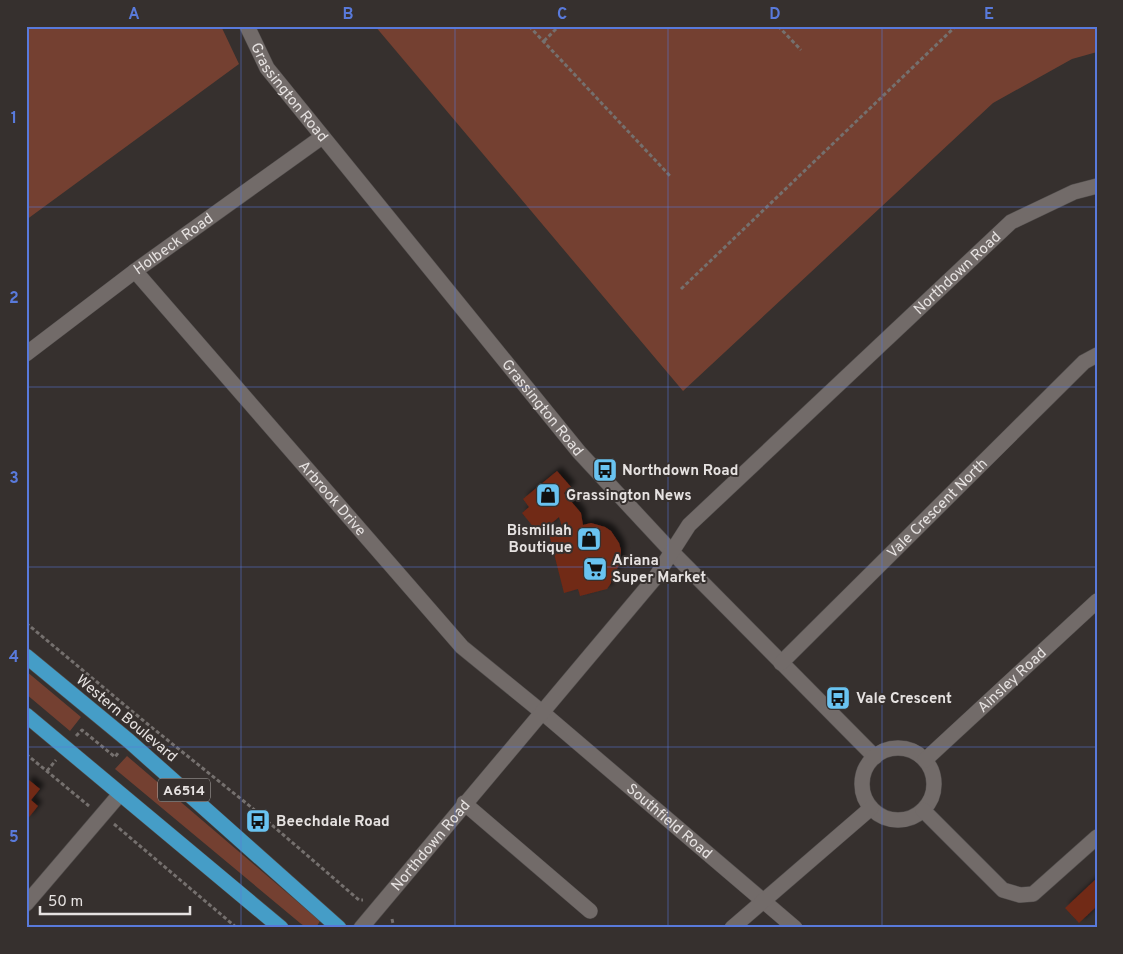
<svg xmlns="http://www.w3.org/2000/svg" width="1123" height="954" viewBox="0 0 1123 954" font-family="Overpass,sans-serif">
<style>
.green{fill:#744031}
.building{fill:#712915;filter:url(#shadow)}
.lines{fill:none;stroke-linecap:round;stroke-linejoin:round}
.minor-casing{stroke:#514d4c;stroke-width:16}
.highway-casing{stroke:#514d4c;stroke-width:16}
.path{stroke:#75706e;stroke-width:3;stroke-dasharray:4 2.5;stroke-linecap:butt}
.minor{stroke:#726b69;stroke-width:15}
.highway{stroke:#459dc7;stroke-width:15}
.grid{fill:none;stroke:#597adb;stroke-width:1;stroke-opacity:0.55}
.labels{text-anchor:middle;stroke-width:4;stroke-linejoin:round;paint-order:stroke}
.shield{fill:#36302e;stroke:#b1adab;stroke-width:1}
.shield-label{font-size:14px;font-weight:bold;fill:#e6e2e1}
.street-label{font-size:15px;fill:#e6e2e1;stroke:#36302e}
.poi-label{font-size:15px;font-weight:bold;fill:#e6e2e1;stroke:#36302e;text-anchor:start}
.neatline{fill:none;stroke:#597adb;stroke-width:2}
.grid-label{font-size:16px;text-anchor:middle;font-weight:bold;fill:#597adb}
</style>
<defs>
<filter id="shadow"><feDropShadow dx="4.5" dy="-4.5" stdDeviation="2.5" flood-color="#0009"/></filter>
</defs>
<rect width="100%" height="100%" fill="#36302e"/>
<path class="green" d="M 26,26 L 221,26 L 239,64 L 26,220 Z
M 375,26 L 1097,26 L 1097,52 L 1072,59 L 993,103 L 683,391 Z
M 26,671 L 81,717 L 70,731 L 26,694 Z
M 127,756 L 320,921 L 317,926 L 307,928 L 300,923 L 115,769 Z"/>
<path class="building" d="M 557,471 L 571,487 L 564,493 L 581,513 L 583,525 L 591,523 L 605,527 L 611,531 L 619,543 L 621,550 L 620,564 L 612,577 L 611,583 L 607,589 L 580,596 L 578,589 L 564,593 L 549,534 L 563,530 L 559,517 L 539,534 L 522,513 L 529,507 L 523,499 Z
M 29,780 L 40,789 L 31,800 L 38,806 L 26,821 L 26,783 Z
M 1097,878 L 1097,906 L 1079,923 L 1065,908 Z"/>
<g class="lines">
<defs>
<g id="minor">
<path id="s1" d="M 247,26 L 267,68 L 579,452 L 672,552 L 875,757"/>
<path id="s2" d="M 135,271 L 462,647 L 543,713 L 795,928"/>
<path id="s3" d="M 26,354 L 135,271 L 322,137"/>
<path id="s4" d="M 781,663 L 1084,362 L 1097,355"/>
<circle cx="898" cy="784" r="36"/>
<path id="s5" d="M 925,760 L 1097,601"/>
<path d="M 464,803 L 590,911"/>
<path d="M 923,810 L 1003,890 L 1020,895 L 1033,894 L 1097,837"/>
<path d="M 26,904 L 120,794"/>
<path id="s6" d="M 361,928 L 655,578 L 689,525 L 1011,222 L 1074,192 L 1097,186"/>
<path d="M 732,928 L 871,808"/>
</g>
<path id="highway" d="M 26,656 L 129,741 L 339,928
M 26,715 L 281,928"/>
</defs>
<use href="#minor" class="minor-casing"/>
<use href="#highway" class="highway-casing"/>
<path class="path" d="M 529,26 L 671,177
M 778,26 L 801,50
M 544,41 L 559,26
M 681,289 L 956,26
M 26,623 L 145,722 L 251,807 L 359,900 L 363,900
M 76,736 L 82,730 L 115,757 L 118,753
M 26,754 L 89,806
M 47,771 L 56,760
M 114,824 L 237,928
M 392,919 L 394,928"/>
<use href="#minor" class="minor"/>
<use href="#highway" class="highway"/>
</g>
<path class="grid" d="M 241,26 L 241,928M 455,26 L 455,928M 668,26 L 668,928M 882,26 L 882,928M 26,207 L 1097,207M 26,387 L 1097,387M 26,567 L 1097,567M 26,747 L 1097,747"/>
<defs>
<symbol id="bus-square" viewBox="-11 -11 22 22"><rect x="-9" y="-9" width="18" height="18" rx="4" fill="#69c3f1" stroke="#36302e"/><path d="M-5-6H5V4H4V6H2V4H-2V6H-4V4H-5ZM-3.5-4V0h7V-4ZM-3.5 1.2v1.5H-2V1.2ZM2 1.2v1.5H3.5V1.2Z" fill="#111"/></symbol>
<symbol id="shop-square" viewBox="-11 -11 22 22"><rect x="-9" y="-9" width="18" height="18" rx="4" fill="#69c3f1" stroke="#36302e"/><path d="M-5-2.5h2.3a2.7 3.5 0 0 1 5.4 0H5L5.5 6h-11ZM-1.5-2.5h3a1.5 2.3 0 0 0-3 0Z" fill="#111"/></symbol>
<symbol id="supermarket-square" viewBox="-11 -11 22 22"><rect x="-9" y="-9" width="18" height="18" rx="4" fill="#69c3f1" stroke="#36302e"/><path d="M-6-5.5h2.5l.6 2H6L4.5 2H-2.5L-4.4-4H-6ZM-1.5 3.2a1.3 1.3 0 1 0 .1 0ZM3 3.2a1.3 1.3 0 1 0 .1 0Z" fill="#111"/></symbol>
</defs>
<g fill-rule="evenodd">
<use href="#bus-square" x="591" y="456" width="28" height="28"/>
<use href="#shop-square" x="534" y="481" width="28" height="28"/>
<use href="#shop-square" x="575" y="525" width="28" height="28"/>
<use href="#supermarket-square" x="581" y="555" width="28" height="28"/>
<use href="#bus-square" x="824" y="684" width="28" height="28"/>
<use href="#bus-square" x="244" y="807" width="28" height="28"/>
</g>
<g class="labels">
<rect class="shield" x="158" y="778.5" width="52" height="23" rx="4"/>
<g class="shield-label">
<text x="184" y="795">A6514</text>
</g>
<g class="street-label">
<text dy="5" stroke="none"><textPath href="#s1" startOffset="79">Grassington Road</textPath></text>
<text dy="5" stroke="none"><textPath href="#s3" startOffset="184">Holbeck Road</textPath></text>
<text dy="5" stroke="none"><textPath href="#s6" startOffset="888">Northdown Road</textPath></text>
<text dy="5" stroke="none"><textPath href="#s1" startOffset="484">Grassington Road</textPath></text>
<text dy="5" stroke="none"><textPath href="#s2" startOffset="301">Arbrook Drive</textPath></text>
<text dy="5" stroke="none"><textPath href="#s4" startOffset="220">Vale Crescent North</textPath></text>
<text dy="5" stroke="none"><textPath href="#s5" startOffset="118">Ainsley Road</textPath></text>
<text transform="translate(127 718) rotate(40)" y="5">Western Boulevard</text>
<text dy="5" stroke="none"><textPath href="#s2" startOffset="769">Southfield Road</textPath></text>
<text dy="5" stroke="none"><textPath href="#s6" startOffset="108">Northdown Road</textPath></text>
</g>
<g class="poi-label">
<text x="622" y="475">Northdown Road</text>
<text x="566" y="500">Grassington News</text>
<text x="572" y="535" text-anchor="end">Bismillah<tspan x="572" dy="17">Boutique</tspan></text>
<text x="612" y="565">Ariana<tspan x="612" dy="17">Super Market</tspan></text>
<text x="856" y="703">Vale Crescent</text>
<text x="276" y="826">Beechdale Road</text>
</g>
</g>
<rect width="1123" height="954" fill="none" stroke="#36302e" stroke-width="55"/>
<path d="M40 906v8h150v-8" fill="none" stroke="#e6e2e1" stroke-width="2.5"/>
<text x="48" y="906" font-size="15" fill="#e6e2e1" stroke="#36302e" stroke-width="4" paint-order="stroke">50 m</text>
<rect x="28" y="28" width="1068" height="898" class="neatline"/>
<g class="grid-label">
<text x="134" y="19">A</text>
<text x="348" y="19">B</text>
<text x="562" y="19">C</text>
<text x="775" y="19">D</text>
<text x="989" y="19">E</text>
<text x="14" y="123">1</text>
<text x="14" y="303">2</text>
<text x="14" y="483">3</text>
<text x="14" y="662">4</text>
<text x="14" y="842">5</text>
</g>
</svg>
